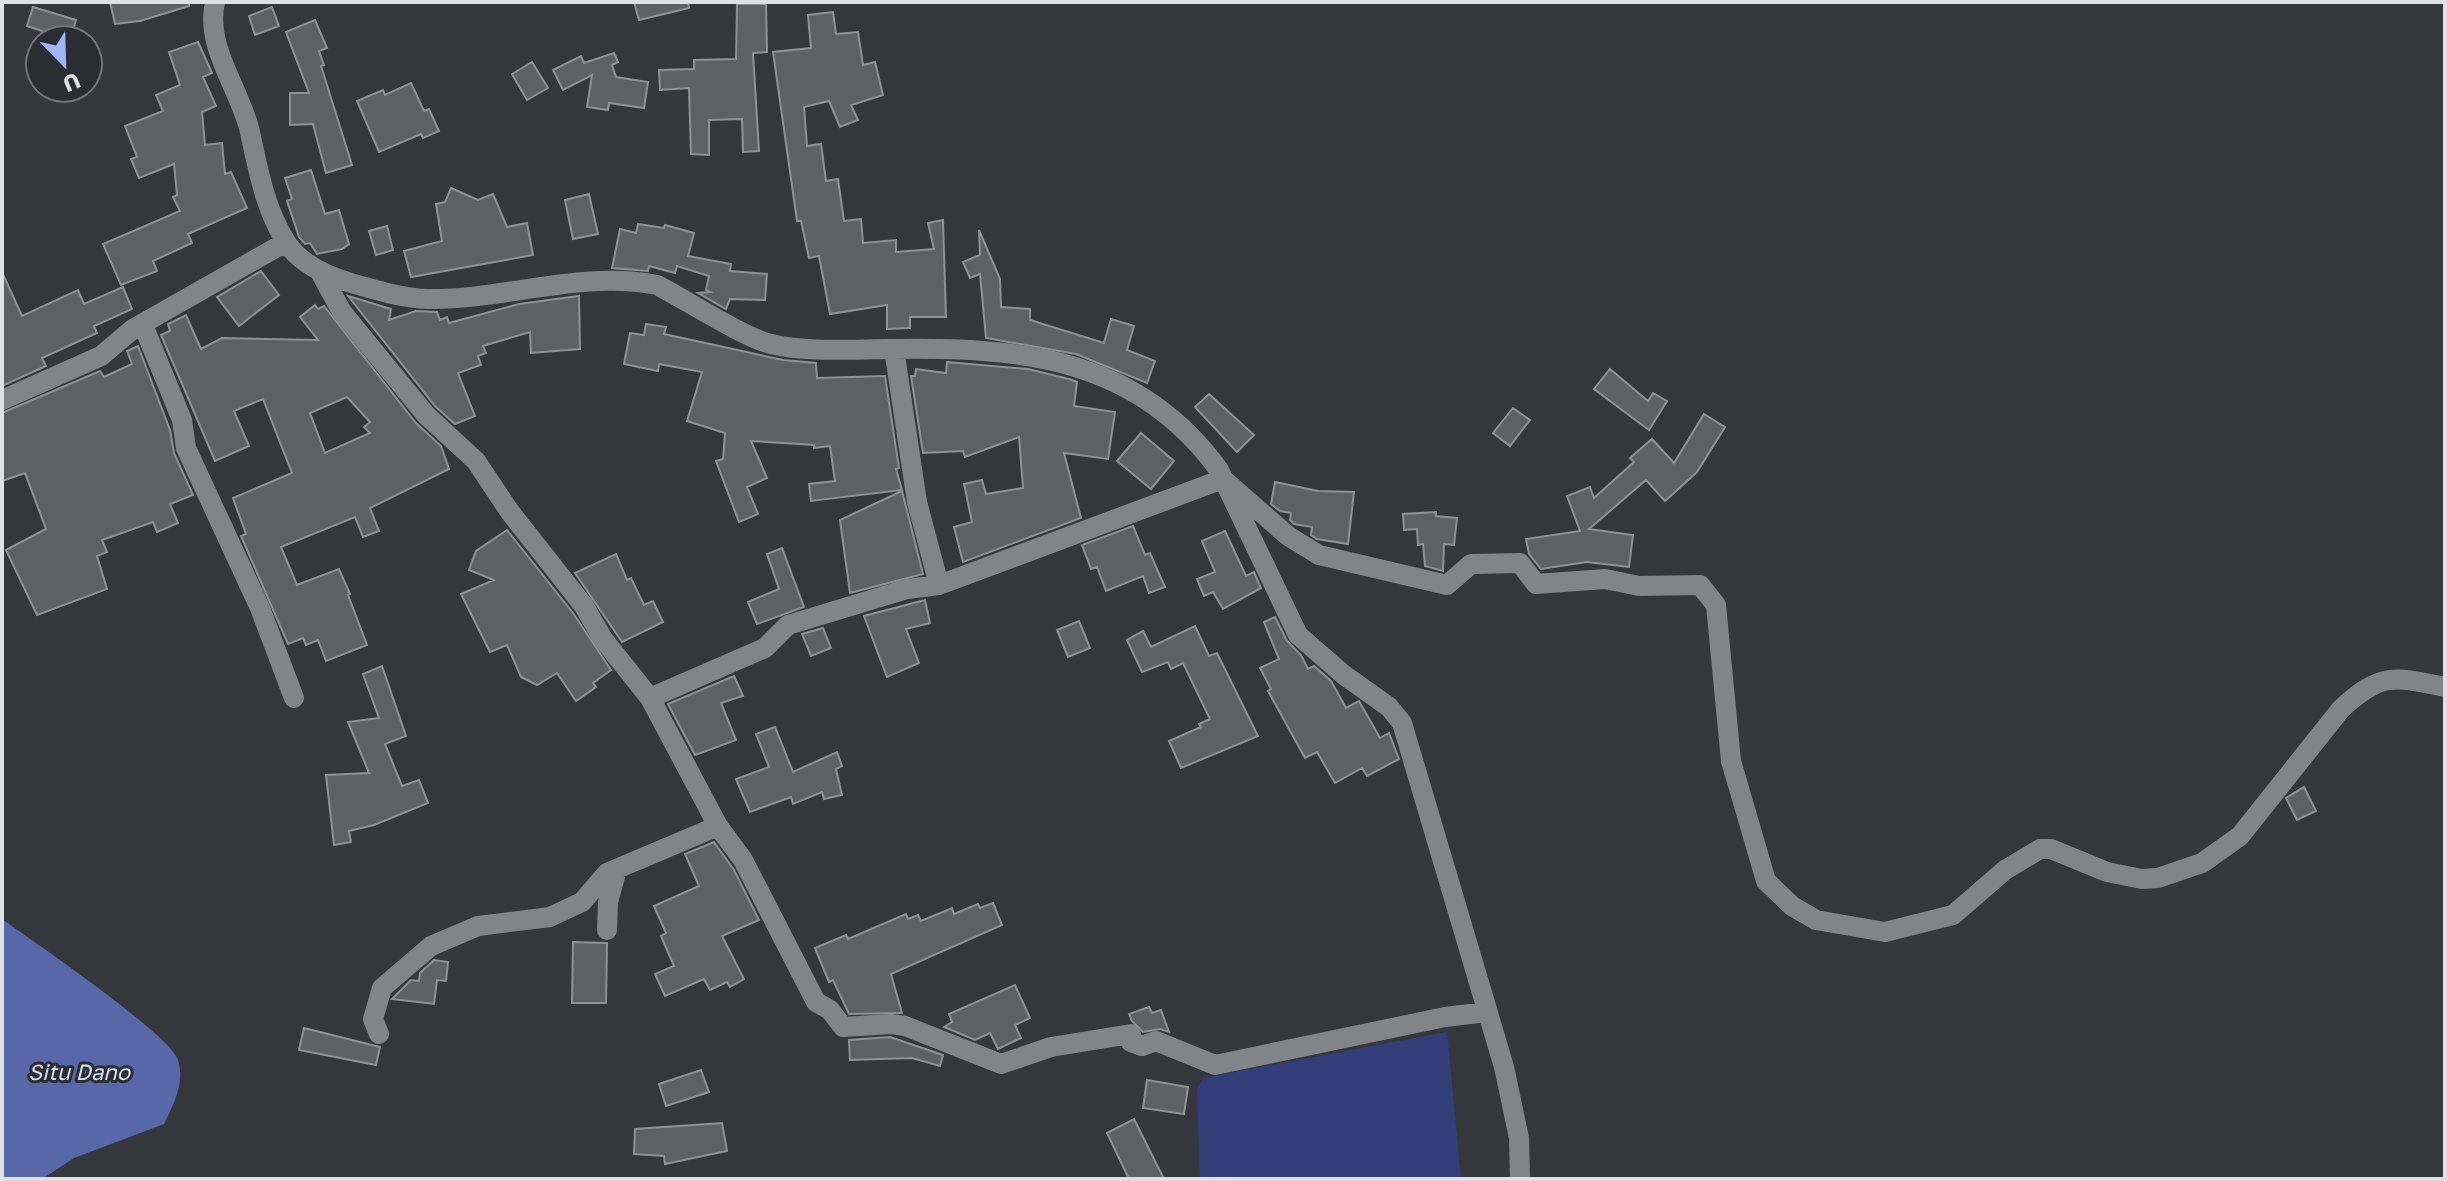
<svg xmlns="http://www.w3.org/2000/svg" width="2447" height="1181" viewBox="0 0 2447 1181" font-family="'Golos Text',sans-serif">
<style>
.green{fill:#333e79}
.water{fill:#5867a7}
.building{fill:#5f6066;stroke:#8f9197;stroke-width:2;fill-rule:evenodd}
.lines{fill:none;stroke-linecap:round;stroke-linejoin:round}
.minor{stroke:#82848a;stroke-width:20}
.labels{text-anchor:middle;stroke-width:6;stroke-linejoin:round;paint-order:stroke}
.water-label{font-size:22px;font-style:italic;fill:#d9dff2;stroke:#2c2d32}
</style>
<rect width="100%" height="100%" fill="#36373d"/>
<path class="green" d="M 1447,1032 L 1461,1179 L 1200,1179 L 1197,1089 L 1203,1078 Z"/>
<path class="water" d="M 2,919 C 31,940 171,1035 178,1060 C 185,1082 174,1104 164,1124 L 74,1158 L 42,1179 L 2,1179 Z"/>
<path class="building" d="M 110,2 L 189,2 L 189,6 L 140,21 L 115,24 Z
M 634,2 L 688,2 L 689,8 L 639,20 Z
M 737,4 L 766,4 L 767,52 L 753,53 L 759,151 L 743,152 L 742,119 L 709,120 L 709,155 L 691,154 L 689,88 L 660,90 L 659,70 L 694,69 L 694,60 L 736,59 Z
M 33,7 L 76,20 L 70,40 L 27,26 Z
M 272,7 L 279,26 L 255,35 L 249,16 Z
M 833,12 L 836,34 L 858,32 L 863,65 L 875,62 L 883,95 L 851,105 L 858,120 L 840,127 L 829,101 L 804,107 L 807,146 L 821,144 L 826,181 L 838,179 L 844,221 L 861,219 L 863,243 L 896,240 L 896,252 L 934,249 L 928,223 L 943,220 L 946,317 L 910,317 L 910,328 L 887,329 L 887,305 L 830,314 L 819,256 L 809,258 L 801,221 L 797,221 L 773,52 L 811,48 L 808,15 Z
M 315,20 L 327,48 L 319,51 L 324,65 L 321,66 L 352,165 L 326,173 L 313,124 L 290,125 L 290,93 L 309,93 L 286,32 Z
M 198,42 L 212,73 L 203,77 L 216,106 L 202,112 L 205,145 L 222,143 L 225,174 L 231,172 L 247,208 L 188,234 L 192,243 L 153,261 L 157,271 L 121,285 L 103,244 L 180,211 L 173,197 L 177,195 L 174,164 L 139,178 L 131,159 L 137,157 L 125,126 L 163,111 L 156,95 L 180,85 L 169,52 Z
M 614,53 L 618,62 L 612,65 L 616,77 L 648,82 L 644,108 L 609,103 L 608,110 L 587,107 L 592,75 L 563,90 L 553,70 L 581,56 L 584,63 Z
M 532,62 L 548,88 L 527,100 L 512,74 Z
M 411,83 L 424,111 L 429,109 L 439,131 L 423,138 L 421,134 L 379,152 L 357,101 L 383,90 L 385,95 Z
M 311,170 L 325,214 L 339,210 L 349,244 L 342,249 L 317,254 L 310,243 L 305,244 L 299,237 L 287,201 L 292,199 L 285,178 Z
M 451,188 L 478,200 L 493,194 L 507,227 L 527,223 L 533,255 L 411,277 L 404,251 L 442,241 L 436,204 L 445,202 Z
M 589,194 L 598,234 L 573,239 L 565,200 Z
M 638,224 L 664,228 L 665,225 L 694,233 L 688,256 L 731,264 L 730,271 L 767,274 L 765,300 L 730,299 L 726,309 L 698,293 L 710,292 L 706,290 L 709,276 L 677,266 L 675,273 L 649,266 L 648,271 L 612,268 L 620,229 L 636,233 Z
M 387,226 L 393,250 L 376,255 L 369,231 Z
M 979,230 L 1000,279 L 1001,307 L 1030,309 L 1030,320 L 1104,343 L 1111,319 L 1134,326 L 1127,350 L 1155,361 L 1147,383 L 1076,354 L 986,338 L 980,274 L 970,278 L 963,262 L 980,255 Z
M 261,271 L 279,295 L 239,326 L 217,297 Z
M 2,272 L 22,316 L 78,290 L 84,304 L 123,287 L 132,309 L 94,326 L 97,333 L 42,358 L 46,366 L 2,386 Z
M 348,296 L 391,309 L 389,320 L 416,311 L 437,312 L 440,320 L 447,317 L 449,323 L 519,304 L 579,296 L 580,349 L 531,353 L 530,332 L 483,346 L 486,353 L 478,356 L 481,365 L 458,373 L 475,416 L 455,424 L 435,406 Z
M 315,305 L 318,309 L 324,306 L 416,423 L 441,446 L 449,469 L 370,508 L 379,531 L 363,537 L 355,517 L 281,547 L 297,585 L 339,569 L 350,594 L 348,595 L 367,645 L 326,661 L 318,640 L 306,645 L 303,638 L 288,644 L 241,536 L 246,534 L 233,498 L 292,473 L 263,399 L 234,411 L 249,446 L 215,461 L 161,335 L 170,331 L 168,324 L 186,315 L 201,349 L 222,338 L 318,340 L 300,317 ZM 347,397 L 370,422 L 364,427 L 370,433 L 325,453 L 310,413 Z
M 646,324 L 666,327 L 664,334 L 783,360 L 816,363 L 817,378 L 885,376 L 899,468 L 896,469 L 902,490 L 811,501 L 809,484 L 835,481 L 830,446 L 814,448 L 814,445 L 751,441 L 767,478 L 747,487 L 758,514 L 739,522 L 716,461 L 723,459 L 725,433 L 687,421 L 702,372 L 659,364 L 658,371 L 624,364 L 630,333 L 644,335 Z
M 138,346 L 170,430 L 174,453 L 193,495 L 170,504 L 178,523 L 157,532 L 153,522 L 102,540 L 107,552 L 97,556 L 107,589 L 37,615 L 6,550 L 46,529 L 25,473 L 2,481 L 2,413 L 100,371 L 104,377 L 132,364 L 127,351 Z
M 947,362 L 1028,369 L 1069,379 L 1077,382 L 1074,406 L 1115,412 L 1108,459 L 1064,453 L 1081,518 L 963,562 L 954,527 L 972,522 L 964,484 L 982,480 L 986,494 L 1023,488 L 1019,437 L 965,457 L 963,451 L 923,453 L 911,376 L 915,376 L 916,369 L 946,373 Z
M 1610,369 L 1648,401 L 1653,393 L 1667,401 L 1649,430 L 1594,389 Z
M 1209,394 L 1254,435 L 1237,452 L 1195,407 Z
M 1513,408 L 1530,420 L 1510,446 L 1493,433 Z
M 1704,414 L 1725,427 L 1697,472 L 1665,501 L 1646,480 L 1589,529 L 1633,535 L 1629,567 L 1587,562 L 1541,569 L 1529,554 L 1526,539 L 1580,531 L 1567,496 L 1590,487 L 1594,498 L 1634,462 L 1630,458 L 1652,439 L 1674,463 Z
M 1141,433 L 1174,461 L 1151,489 L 1117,461 Z
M 1275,482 L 1318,491 L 1354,492 L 1348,544 L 1317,539 L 1311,535 L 1312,527 L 1294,524 L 1290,520 L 1291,513 L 1280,511 L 1271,504 Z
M 902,491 L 923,574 L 850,593 L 840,520 Z
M 1436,512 L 1436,516 L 1457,518 L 1454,545 L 1444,544 L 1443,571 L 1425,566 L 1423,544 L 1418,545 L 1417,529 L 1404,530 L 1403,514 Z
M 1133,526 L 1145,555 L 1150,553 L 1165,587 L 1149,593 L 1143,576 L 1106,591 L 1097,567 L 1091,569 L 1082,545 Z
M 507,530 L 573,613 L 611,670 L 593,683 L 596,687 L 576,701 L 557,673 L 537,685 L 521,677 L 507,645 L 490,652 L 461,594 L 494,580 L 469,570 L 476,551 Z
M 1225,531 L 1246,576 L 1254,572 L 1261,588 L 1223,609 L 1213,592 L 1204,596 L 1197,579 L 1215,572 L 1202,541 Z
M 782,548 L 804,607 L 757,624 L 748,602 L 779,589 L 767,554 Z
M 616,554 L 627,580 L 631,578 L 644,605 L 653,601 L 663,622 L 622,642 L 575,573 Z
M 925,600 L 930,623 L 906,629 L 919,663 L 887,677 L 864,616 Z
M 1275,617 L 1287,641 L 1301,655 L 1308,669 L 1314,666 L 1331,681 L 1346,708 L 1359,701 L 1380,738 L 1389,733 L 1399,759 L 1367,776 L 1362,768 L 1335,783 L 1317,752 L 1305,758 L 1268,691 L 1271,689 L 1260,668 L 1279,659 L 1264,622 Z
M 1079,621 L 1090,648 L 1068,657 L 1057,630 Z
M 1195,626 L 1209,656 L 1217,653 L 1258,736 L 1181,768 L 1169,741 L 1201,727 L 1199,724 L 1210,719 L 1183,663 L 1171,669 L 1168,662 L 1142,672 L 1127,640 L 1143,631 L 1151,647 Z
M 823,628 L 831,648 L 811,656 L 802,634 Z
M 382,666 L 406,736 L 385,744 L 402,786 L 419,780 L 428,803 L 374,825 L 349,831 L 351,842 L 334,845 L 326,775 L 369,773 L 348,722 L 379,718 L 363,674 Z
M 734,676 L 743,696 L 721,703 L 736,740 L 695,755 L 668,704 Z
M 775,727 L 793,772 L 837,752 L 842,766 L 836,769 L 842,795 L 824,799 L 822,792 L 793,804 L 791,797 L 750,812 L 736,779 L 769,767 L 756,734 Z
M 2304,787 L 2316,811 L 2297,820 L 2286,798 Z
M 714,842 L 734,870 L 759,920 L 722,936 L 744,979 L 730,987 L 727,982 L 710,990 L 704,979 L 665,996 L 655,974 L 674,966 L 661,936 L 666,933 L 654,906 L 699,886 L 685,854 Z
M 993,903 L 1002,925 L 891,974 L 902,1013 L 849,1014 L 833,980 L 829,982 L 815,948 L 846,935 L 848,939 L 906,914 L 908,919 L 918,915 L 921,921 L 952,908 L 954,914 L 978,904 L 980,908 Z
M 573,942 L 607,943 L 606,1003 L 572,1003 Z
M 434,960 L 448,962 L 446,981 L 437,980 L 434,1004 L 392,999 L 411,980 L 419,981 L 420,973 Z
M 1015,985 L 1030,1018 L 1015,1025 L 1021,1038 L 998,1049 L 990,1033 L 975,1040 L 944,1027 L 952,1022 L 949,1014 Z
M 1149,1007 L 1152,1013 L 1161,1010 L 1169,1032 L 1160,1029 L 1143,1032 L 1132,1021 L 1129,1014 Z
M 304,1028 L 380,1047 L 376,1065 L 299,1050 Z
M 890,1037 L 943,1055 L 940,1066 L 912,1058 L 850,1060 L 849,1040 Z
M 701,1070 L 709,1092 L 666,1106 L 659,1084 Z
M 1147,1080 L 1188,1087 L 1184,1114 L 1143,1108 Z
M 1134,1119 L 1164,1179 L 1129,1179 L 1107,1133 Z
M 722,1123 L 727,1151 L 665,1164 L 664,1156 L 634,1154 L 635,1129 Z"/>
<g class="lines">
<path class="minor" d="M 215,2 C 205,46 238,86 249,128 C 258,168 264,207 286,242 C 301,265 327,276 351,283 C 377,290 401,298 428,299 C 505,300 581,270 657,285 C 686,300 743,337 771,344 C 809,353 853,349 892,349 C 1021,347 1137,357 1219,470 L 1298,635 L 1344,675 L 1389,707 L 1402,723 L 1504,1067 L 1519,1138 L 1520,1179
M 320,272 L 342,312 L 426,415 L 476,461 L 510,512 L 584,606 L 603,639 L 650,698 L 718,826 L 743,860 L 816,1002 L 830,1010 L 843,1027 L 891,1024 L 905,1026 L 1001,1064 L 1051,1047 L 1131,1034 L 1131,1042 L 1142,1046 L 1156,1041 L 1215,1065 L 1445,1017 L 1486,1012
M 143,325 L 182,420 L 186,448 L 260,608 L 294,698
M 894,349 L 917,502 L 939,585
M 2,400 L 101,356 L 133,329 L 286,242
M 650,698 L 765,648 L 788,625 L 907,589 L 939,585 L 1223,479 L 1288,536 L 1319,555 L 1447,585 L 1471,564 L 1520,563 L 1536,584 L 1605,579 L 1639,586 L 1700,585 L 1716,605 L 1731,761 L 1766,881 L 1792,906 L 1816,920 L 1885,932 L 1953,915 L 2005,870 L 2040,849 L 2051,849 L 2107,872 L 2142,879 L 2158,878 L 2202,863 L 2240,836 L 2341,709 C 2382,671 2395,677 2445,687
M 607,930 L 608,902 L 617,869
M 379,1034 L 373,1019 L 382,988 L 431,946 L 478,926 L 550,917 L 582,902 L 607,873 L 718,826"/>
</g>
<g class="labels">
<g class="water-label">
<text x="79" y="1080">Situ Dano</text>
</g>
</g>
<rect width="2447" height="1181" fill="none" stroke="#dfe0e3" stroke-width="8"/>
<g transform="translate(64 64) rotate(157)"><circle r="38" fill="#2c2d32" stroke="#747579" stroke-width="2"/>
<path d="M0-6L14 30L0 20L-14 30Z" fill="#a0b3fd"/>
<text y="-12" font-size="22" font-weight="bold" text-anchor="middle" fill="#dfe0e3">U</text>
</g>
</svg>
